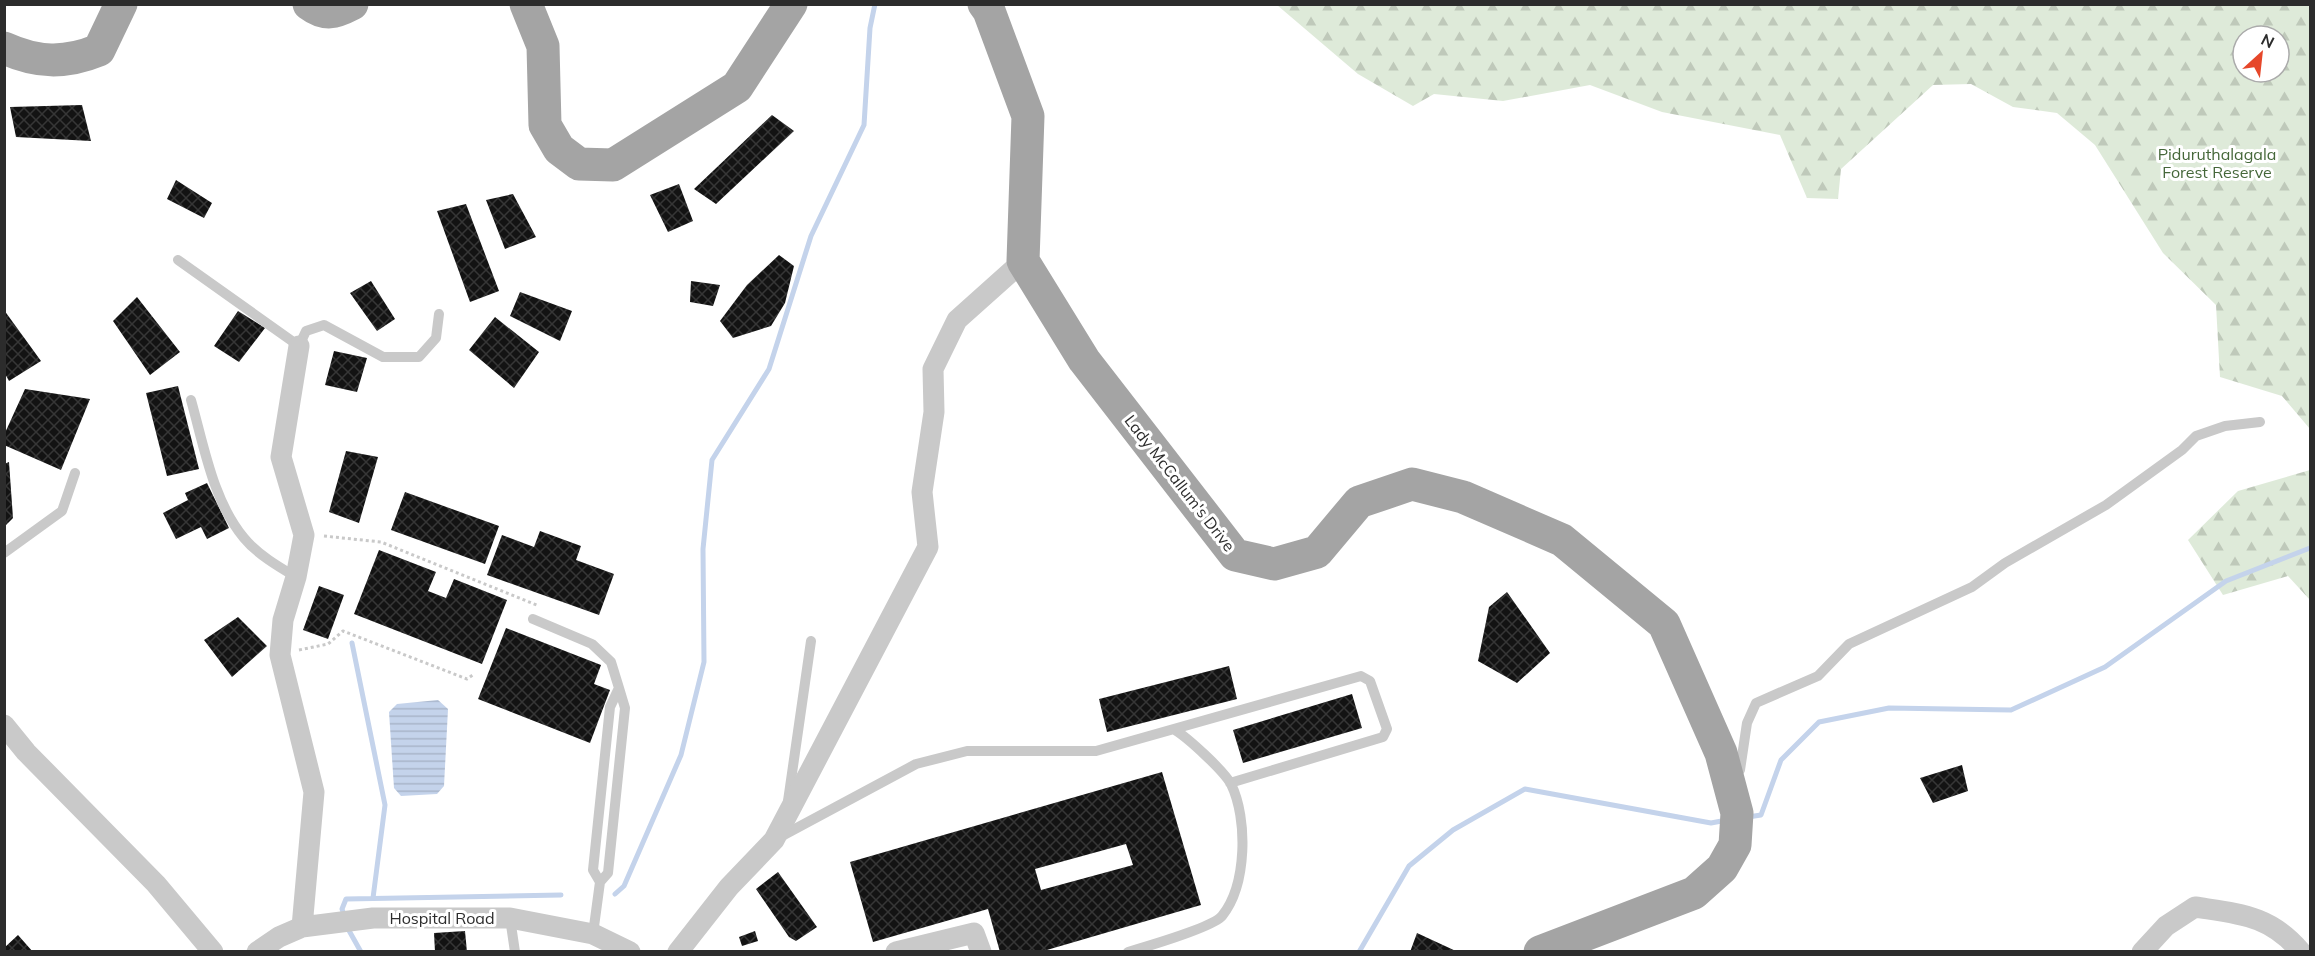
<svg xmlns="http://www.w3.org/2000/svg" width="2315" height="956" viewBox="0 0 2315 956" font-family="Mulish,sans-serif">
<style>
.forest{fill:url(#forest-firs);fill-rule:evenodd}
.water{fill:url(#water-rules)}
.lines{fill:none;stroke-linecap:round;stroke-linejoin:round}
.stream{stroke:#c4d3eb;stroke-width:5}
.building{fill:url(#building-cross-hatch);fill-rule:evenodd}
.path{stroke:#c9c9c9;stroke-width:3;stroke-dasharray:3 3;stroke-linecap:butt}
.lane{stroke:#c9c9c9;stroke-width:10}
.street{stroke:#c9c9c9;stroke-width:21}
.primary{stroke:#a4a4a4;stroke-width:33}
.labels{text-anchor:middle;stroke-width:6;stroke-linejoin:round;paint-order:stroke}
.park-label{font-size:16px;fill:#456739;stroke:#fff}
.street-label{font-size:16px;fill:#2c2c2c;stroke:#fff}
</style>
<defs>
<pattern id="forest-firs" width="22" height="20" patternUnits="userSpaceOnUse" patternTransform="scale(1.5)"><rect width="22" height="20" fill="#deead9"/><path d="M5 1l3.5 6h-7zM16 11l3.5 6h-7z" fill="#bfc9ba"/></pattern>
<pattern id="water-rules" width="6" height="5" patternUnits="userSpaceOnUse" patternTransform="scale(1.5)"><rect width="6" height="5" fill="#c4d3eb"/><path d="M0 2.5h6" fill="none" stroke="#a9b5ca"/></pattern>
<pattern id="building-cross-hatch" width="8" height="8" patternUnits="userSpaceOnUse" patternTransform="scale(1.5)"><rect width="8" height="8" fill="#131313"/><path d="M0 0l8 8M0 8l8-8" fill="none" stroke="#363636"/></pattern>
</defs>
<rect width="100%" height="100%" fill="#fff"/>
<path class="forest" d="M 1277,5 L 2310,5 L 2310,429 L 2282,396 L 2220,377 L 2216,305 L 2163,253 L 2095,145 L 2057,113 L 2013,107 L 1971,84 L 1933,85 L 1841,169 L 1838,199 L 1807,198 L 1780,135 L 1662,112 L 1590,85 L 1503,101 L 1434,94 L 1413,106 L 1358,74 ZM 2243,36 L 2279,36 L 2279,72 L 2243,72 Z
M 2310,470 L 2310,600 L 2288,576 L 2223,595 L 2188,540 L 2238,491 Z"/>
<path class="water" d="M 438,700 L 448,709 L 444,786 L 437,794 L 401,796 L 394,788 L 389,712 L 397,704 Z"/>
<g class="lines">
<path class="stream" d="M 352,643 L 385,805 L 373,898
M 1748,817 L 1761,815 L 1781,760 L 1819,722 L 1889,708 L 2011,710 L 2105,667 L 2226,581 L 2310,548
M 615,894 L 624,886 L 681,755 L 704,662 L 703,549 L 712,460 L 769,369 L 811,236 L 864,125 L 870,28 L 875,4
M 345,918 L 342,909 L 346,899 L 561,895
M 347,927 L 361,952
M 1359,952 L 1409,866 L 1453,830 L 1525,789 L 1711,823 L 1727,820"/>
</g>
<path class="building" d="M 82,105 L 91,141 L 16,137 L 10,107 Z
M 772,115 L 794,131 L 716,204 L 694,189 Z
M 176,180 L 212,203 L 204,218 L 167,199 Z
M 679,184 L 693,221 L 668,232 L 650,195 Z
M 513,194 L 536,237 L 505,249 L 486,200 Z
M 466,204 L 499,291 L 470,302 L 437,211 Z
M 779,255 L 794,266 L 785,303 L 771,326 L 733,338 L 720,321 L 747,285 Z
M 371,281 L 395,319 L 377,331 L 350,293 Z
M 691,281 L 720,285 L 713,306 L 690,302 Z
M 520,292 L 572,311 L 560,341 L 510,316 Z
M 137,297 L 180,352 L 150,375 L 113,321 Z
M 4,310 L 41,361 L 9,381 L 4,372 Z
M 238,311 L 265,328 L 239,362 L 214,346 Z
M 495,317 L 539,352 L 514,388 L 469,350 Z
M 334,351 L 367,358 L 357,392 L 325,385 Z
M 178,386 L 199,469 L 167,476 L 146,393 Z
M 25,389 L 90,399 L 61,470 L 4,445 L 4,435 Z
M 346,451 L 378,457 L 359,523 L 329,512 Z
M 9,462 L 13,518 L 4,527 L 4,464 Z
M 207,483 L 229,528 L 207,539 L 201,527 L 176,539 L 163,513 L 188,500 L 185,493 Z
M 405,492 L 499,526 L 485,564 L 391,530 Z
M 540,531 L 581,546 L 576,560 L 614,574 L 599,615 L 487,575 L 502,535 L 534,547 Z
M 379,550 L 436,572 L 428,591 L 446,598 L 454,579 L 507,600 L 482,664 L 354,614 Z
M 319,586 L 344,595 L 328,639 L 303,630 Z
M 1507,592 L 1550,653 L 1517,683 L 1478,661 L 1489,607 Z
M 238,617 L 267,646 L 232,677 L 204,640 Z
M 506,628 L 601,665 L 594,684 L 610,690 L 590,743 L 478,699 Z
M 1229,666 L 1237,699 L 1107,732 L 1099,699 Z
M 1352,694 L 1362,728 L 1243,763 L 1233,730 Z
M 1962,765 L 1968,791 L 1933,803 L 1920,778 Z
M 1162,772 L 1201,905 L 1040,952 L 1000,952 L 988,909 L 873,942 L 850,862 ZM 1126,844 L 1133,865 L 1041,890 L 1035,869 Z
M 778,872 L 817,927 L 796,941 L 789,937 L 756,889 Z
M 465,931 L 467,952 L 435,952 L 434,933 Z
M 755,931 L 758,941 L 742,946 L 739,937 Z
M 1417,933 L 1458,952 L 1410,952 Z
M 18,935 L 33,952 L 4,952 L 4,948 Z"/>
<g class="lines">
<path class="path" d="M 324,536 L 381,542 L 539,606
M 299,650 L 328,644 L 343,631 L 467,679 L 474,674"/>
<path class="lane" d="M 178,260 L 299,346 L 306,331 L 324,325 L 383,357 L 419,357 L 436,338 L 439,314
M 191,400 C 204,446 213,501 244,538 C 257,554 279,567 296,577
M 4,553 L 62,511 L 75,473
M 533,619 L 592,644 L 611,662 L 619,688 L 625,708 L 608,873 L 600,882 L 593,934
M 1736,775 L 1740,770 L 1747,723 L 1756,703 L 1818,676 L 1849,644 L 1972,587 L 2005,563 L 2106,505 L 2182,450 L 2196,436 L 2225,426 L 2260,422
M 788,801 L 811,641
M 780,837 L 916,764 L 967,751 L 1096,751 L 1361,676 L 1370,681 L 1387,729 L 1383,737 L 1230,783
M 600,882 L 593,870 L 610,707 L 619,688
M 510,918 L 515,952
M 1128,952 C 1145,947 1213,927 1222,916 C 1247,885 1248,819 1231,784 C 1223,770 1188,738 1175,730"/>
<path class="street" d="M 299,346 L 281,457 L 304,535 L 296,577 L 283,620 L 280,655 L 314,792 L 302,927
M 4,725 L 26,752 L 156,884 L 213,952
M 257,952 L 279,937 L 302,927 L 373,918 L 510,918 L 593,934 L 630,952
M 678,952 L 729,887 L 774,840 L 928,547 L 922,492 L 934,412 L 933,369 L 957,320 L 1023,261
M 896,952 L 974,933 L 981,952
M 2142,952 L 2166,926 L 2195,907 C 2240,914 2270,915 2301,952"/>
<path class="primary" d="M 309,4 C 325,16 335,13 352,4
M 526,4 L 543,46 L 545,125 L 559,149 L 579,164 L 613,165 L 737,87 L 791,4
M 984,4 L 989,11 L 1028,116 L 1023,261 L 1084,360 L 1235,555 L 1274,564 L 1317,552 L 1359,502 L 1412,484 L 1463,497 L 1562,540 L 1664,624 L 1721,753 L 1737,813 L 1735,845 L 1722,868 L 1694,893 L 1540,952
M 4,48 C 37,63 65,64 99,50 L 121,4"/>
</g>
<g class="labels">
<g class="park-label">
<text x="2217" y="160">Piduruthalagala<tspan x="2217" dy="18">Forest Reserve</tspan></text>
</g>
<g class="street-label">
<text transform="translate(1180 483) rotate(52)" y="6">Lady McCallum's Drive</text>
<text x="442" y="924">Hospital Road</text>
</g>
</g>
<rect width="2315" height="956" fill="none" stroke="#2c2c2c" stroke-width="12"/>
<g transform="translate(2261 54) rotate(27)"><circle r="28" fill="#ffffff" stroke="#ababab" stroke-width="1.5"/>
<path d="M0-4.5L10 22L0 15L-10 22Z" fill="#e6472a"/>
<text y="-9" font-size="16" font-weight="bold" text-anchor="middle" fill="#2c2c2c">N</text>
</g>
</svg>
